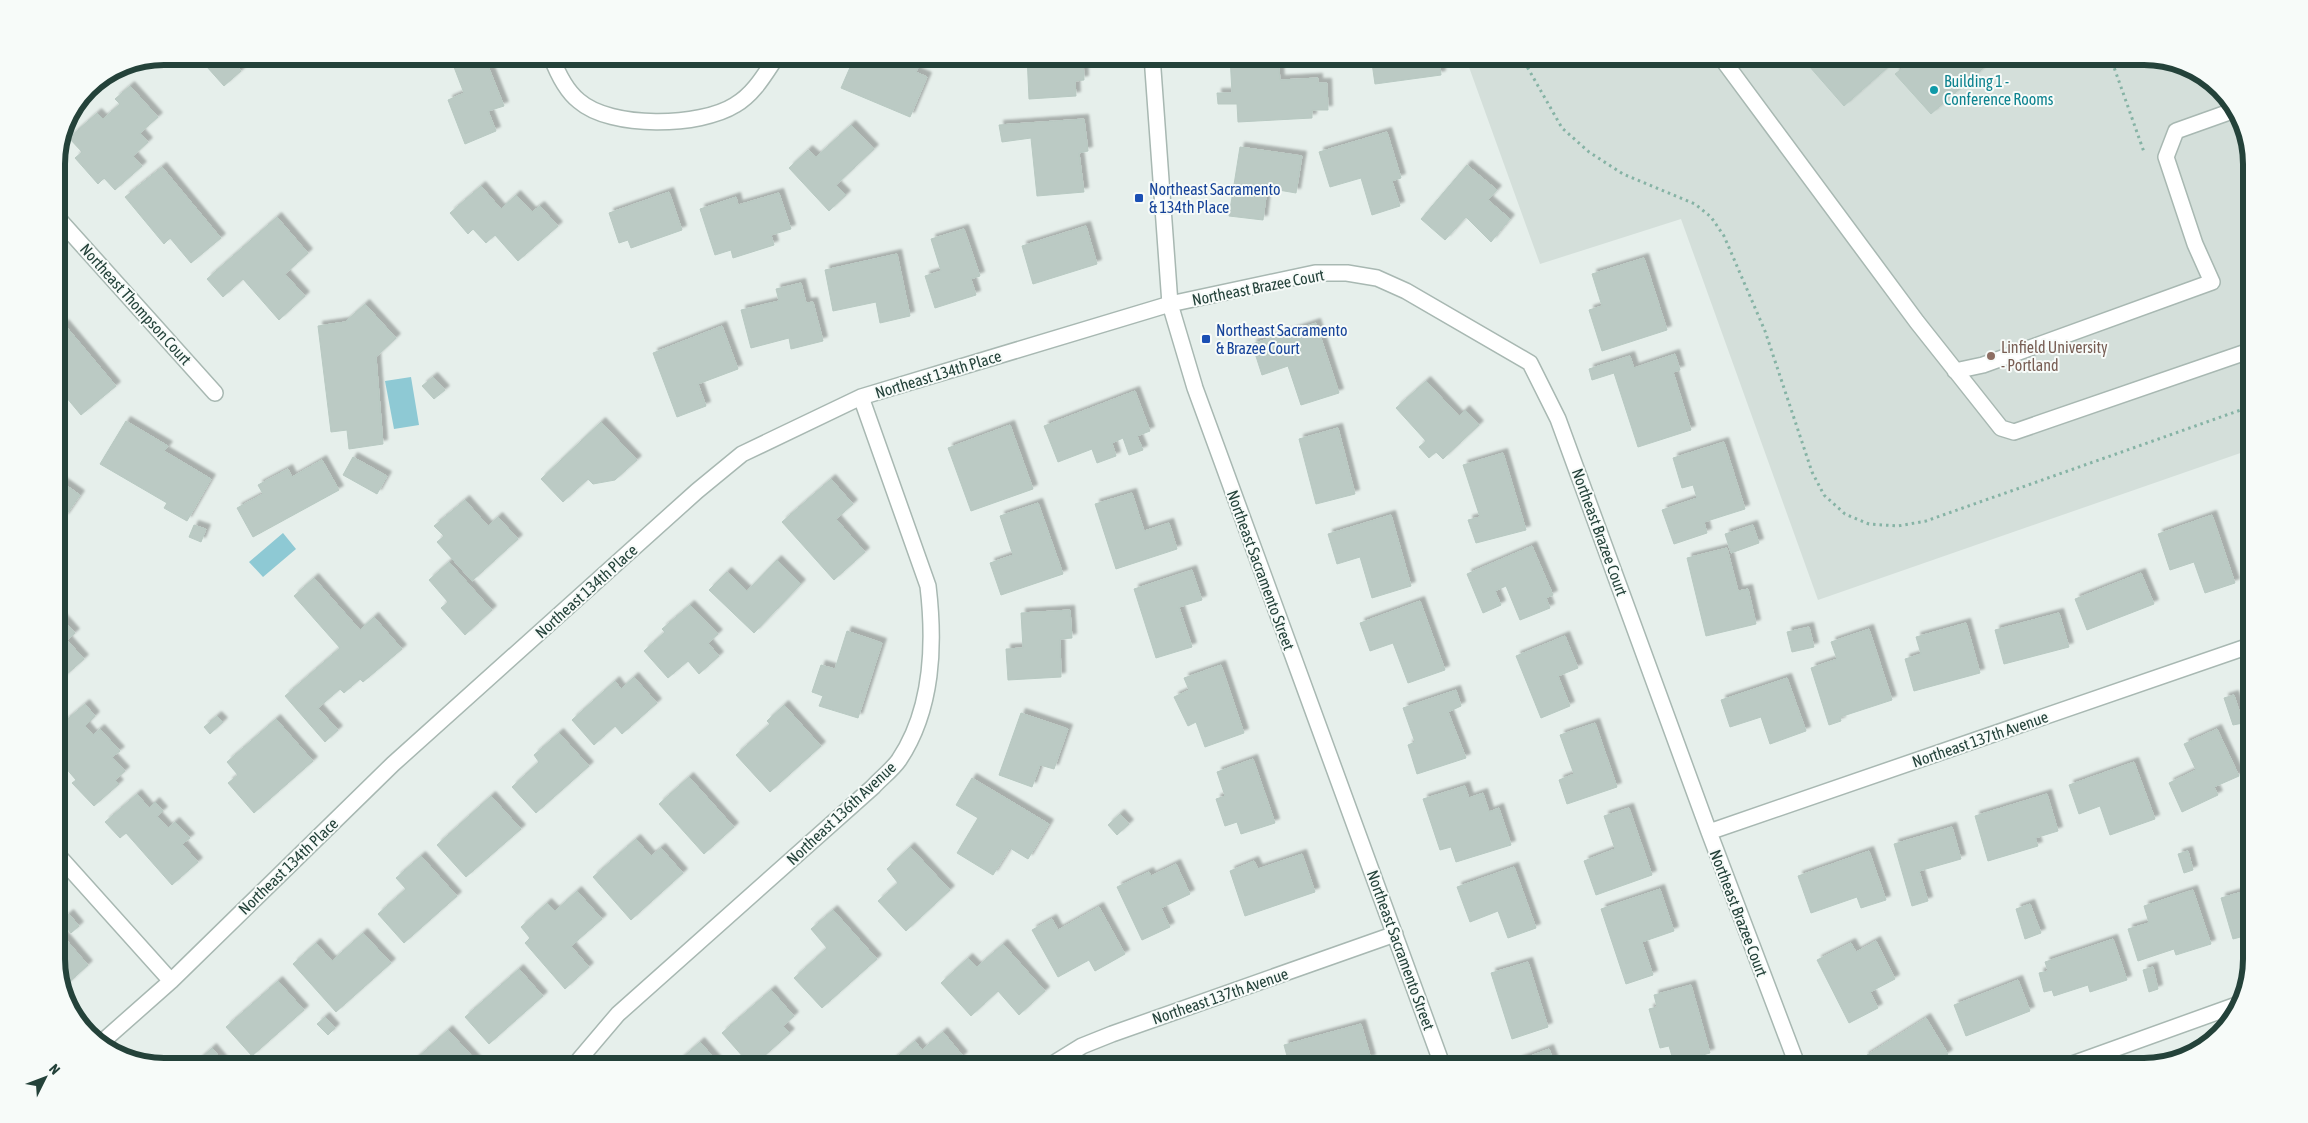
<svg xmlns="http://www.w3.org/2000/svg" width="2308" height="1123" viewBox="0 0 2308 1123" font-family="'Asap Condensed',sans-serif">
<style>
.built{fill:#d4dfda}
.water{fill:#8ec9d4}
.building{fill:#bbcac4;stroke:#b8c9c2;filter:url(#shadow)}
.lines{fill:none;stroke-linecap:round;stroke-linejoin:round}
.minor-casing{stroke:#a8b8b2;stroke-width:18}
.path{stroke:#86b3a5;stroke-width:3;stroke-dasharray:2.5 4;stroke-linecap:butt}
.minor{stroke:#fff;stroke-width:15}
.culture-dot{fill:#0f9aa8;stroke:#f7fbf9;stroke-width:2}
.transit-dot{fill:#1a4fb4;stroke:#f7fbf9;stroke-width:2}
.education-dot{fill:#8d6e63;stroke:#f7fbf9;stroke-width:2}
.labels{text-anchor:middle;stroke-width:4;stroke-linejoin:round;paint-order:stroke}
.culture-label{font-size:16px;fill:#0d838f;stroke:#f7fbf9;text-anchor:start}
.transit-label{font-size:16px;fill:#164399;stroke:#f7fbf9;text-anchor:start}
.street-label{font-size:16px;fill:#24423a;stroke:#f7fbf9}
.education-label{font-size:16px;fill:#785e54;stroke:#f7fbf9;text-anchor:start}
.rim{fill:none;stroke:#24423a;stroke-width:6}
</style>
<defs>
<filter id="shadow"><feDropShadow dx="4.5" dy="-4.5" stdDeviation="1" flood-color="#0004"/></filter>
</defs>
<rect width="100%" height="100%" fill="#e6efeb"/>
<path class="built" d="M 1465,56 L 2144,56 L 2191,67 L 2234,105 L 2252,158 L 2252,449 L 1818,600 L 1681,219 L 1540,264 Z"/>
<path class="water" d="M 411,377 L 419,425 L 394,429 L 385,381 Z
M 283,533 L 296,549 L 263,577 L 249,562 Z"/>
<path class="building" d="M 228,56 L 241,71 L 224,86 L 198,57 Z
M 467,56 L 484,56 L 504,106 L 488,111 L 496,131 L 465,144 L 448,100 L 464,93 L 452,62 Z
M 855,56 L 923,56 L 916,72 L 927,77 L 910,117 L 841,88 Z
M 1027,56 L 1083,56 L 1084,80 L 1075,81 L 1076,96 L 1029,99 Z
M 1230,56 L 1278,56 L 1280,80 L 1318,78 L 1318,83 L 1327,83 L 1328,110 L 1312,110 L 1312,118 L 1238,122 L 1237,104 L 1218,104 L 1217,93 L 1232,93 Z
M 1371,56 L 1439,56 L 1441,75 L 1375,84 Z
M 1819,56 L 1997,56 L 1931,114 L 1895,74 L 1904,67 L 1897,59 L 1844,106 L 1809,66 Z
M 130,86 L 158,117 L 140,133 L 148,142 L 133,156 L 142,166 L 115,190 L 104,178 L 98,184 L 75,158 L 82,152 L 69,138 L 97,113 L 103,119 L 120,104 L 115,99 Z
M 1084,119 L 1088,151 L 1079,153 L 1084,192 L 1037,196 L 1031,138 L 1002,142 L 999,125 Z
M 851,125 L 874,149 L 836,185 L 846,195 L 829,211 L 789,168 L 808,150 L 816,157 Z
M 1387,132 L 1401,178 L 1392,181 L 1400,206 L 1372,215 L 1361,178 L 1330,187 L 1319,152 Z
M 1240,147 L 1302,156 L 1296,193 L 1267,188 L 1263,220 L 1229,216 Z
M 1467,165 L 1497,190 L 1488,200 L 1510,219 L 1491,242 L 1466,217 L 1445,240 L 1421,219 Z
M 162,167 L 221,238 L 191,263 L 170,238 L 164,244 L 125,197 Z
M 481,186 L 501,209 L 516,195 L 532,212 L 540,206 L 558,226 L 518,261 L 495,235 L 486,243 L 473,229 L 468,234 L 450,213 Z
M 669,192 L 682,230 L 631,248 L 628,240 L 619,243 L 609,213 Z
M 779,193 L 791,229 L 771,235 L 774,245 L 733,258 L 731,250 L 715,255 L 700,209 L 736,197 L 738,205 Z
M 277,217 L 308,253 L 285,274 L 305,296 L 279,320 L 243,279 L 223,297 L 207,279 Z
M 1086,226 L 1097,264 L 1033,284 L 1022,246 Z
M 964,229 L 980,276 L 971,279 L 976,295 L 935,308 L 925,276 L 941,271 L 931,239 Z
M 897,254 L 910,316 L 880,323 L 876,302 L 833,311 L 825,270 Z
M 1644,258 L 1667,330 L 1602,351 L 1589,310 L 1602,306 L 1592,274 Z
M 801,283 L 806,303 L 813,302 L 823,341 L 791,349 L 789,338 L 751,348 L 741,310 L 779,301 L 776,289 Z
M 365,304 L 396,338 L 376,357 L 383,444 L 349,449 L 347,430 L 331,432 L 318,326 L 345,322 Z
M 1316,323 L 1339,393 L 1301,405 L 1288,366 L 1262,375 L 1252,344 Z
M 64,324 L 116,386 L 81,415 L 56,385 L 56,330 Z
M 722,326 L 738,369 L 698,384 L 706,406 L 677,417 L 653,353 Z
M 1675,354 L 1680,370 L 1673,372 L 1691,430 L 1638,447 L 1614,373 L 1592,380 L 1589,369 L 1630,356 L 1634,368 Z
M 433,377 L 445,390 L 434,399 L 422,386 Z
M 1426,381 L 1459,416 L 1465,410 L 1479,425 L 1443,459 L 1436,452 L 1429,458 L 1419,447 L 1426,441 L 1396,408 Z
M 1135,391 L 1150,431 L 1137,436 L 1143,450 L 1129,455 L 1123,438 L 1112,443 L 1116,456 L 1097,463 L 1092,449 L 1058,462 L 1044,426 Z
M 126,421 L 168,446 L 164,451 L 211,479 L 187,521 L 164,508 L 167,503 L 100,464 Z
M 601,422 L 637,460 L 615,480 L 593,484 L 588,479 L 563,502 L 541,479 Z
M 1010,425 L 1033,489 L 971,511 L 948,448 Z
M 1338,428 L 1355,494 L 1316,504 L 1299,439 Z
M 1724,442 L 1745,509 L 1704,522 L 1707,533 L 1674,544 L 1662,510 L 1697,498 L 1693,485 L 1682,488 L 1673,458 Z
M 1503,453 L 1526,530 L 1476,543 L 1468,520 L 1480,517 L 1463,465 Z
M 353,457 L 387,476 L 377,494 L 343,475 Z
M 322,460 L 339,490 L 253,537 L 237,508 L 263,494 L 258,485 L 288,469 L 292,477 Z
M 56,478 L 80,495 L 64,518 L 56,513 Z
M 831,479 L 853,504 L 836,519 L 865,552 L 834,580 L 782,522 Z
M 1132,493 L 1144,531 L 1169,523 L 1177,549 L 1116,569 L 1095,504 Z
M 465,500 L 488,526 L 498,517 L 518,539 L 472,581 L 437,542 L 444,536 L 434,526 Z
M 1038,503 L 1063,574 L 1001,595 L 990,563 L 1013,555 L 1000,516 Z
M 1391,515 L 1411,586 L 1372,598 L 1360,557 L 1337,564 L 1328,534 Z
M 2212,515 L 2235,583 L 2205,593 L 2194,562 L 2170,570 L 2158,534 Z
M 194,525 L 206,529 L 201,542 L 189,537 Z
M 1753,525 L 1759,543 L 1731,553 L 1725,534 Z
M 1532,546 L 1553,595 L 1546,598 L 1550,608 L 1520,620 L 1506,586 L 1495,591 L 1501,605 L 1483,613 L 1467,574 Z
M 1727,548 L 1738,591 L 1748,589 L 1756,624 L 1706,636 L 1687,558 Z
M 777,560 L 801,584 L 754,633 L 709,590 L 727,572 L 747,591 Z
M 449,562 L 492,610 L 465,635 L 441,608 L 448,602 L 429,580 Z
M 1192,570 L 1202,600 L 1179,607 L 1192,647 L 1156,658 L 1134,589 Z
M 2141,573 L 2154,604 L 2087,630 L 2075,599 Z
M 314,578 L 360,630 L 374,617 L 402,649 L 363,682 L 360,679 L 344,693 L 340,689 L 318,708 L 338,730 L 325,742 L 285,696 L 340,648 L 294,596 Z
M 1420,601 L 1445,670 L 1408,683 L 1393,643 L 1370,651 L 1360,623 Z
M 690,605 L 718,634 L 708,643 L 719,656 L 699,674 L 688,661 L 668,678 L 644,651 L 665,632 L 662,629 Z
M 1070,610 L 1072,638 L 1060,639 L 1061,677 L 1008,680 L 1006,649 L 1023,648 L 1021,613 Z
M 2059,613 L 2069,647 L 2004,664 L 1995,630 Z
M 59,615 L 75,633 L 67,640 L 84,659 L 56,684 L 56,618 Z
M 1966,623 L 1980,673 L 1914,691 L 1905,659 L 1921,654 L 1916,637 Z
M 1809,627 L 1814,647 L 1792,652 L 1787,632 Z
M 1869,629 L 1892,700 L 1840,717 L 1841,721 L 1829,725 L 1811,668 L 1837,659 L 1831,642 Z
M 847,631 L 882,643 L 858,718 L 819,706 L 823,696 L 812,692 L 821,665 L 835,669 Z
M 1565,636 L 1578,668 L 1558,676 L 1570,706 L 1541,718 L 1516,656 Z
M 1221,665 L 1244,733 L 1205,747 L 1196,722 L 1188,726 L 1174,697 L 1189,690 L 1184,678 Z
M 634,677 L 657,703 L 622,734 L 615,726 L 594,745 L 572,720 L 615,681 L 621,689 Z
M 1787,678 L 1806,731 L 1770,744 L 1761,717 L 1730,727 L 1721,700 Z
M 1456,690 L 1461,706 L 1448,712 L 1466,758 L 1417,774 L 1408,745 L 1415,742 L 1403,708 Z
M 2234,695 L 2243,723 L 2233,725 L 2224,698 Z
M 85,704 L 95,716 L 85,726 L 93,735 L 100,729 L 120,751 L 112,757 L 125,771 L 115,780 L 119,784 L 94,806 L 72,783 L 76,780 L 59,760 L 69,751 L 56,738 L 56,729 Z
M 784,705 L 821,746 L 770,792 L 736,755 L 770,724 L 767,721 Z
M 1021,713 L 1068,729 L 1054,769 L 1040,765 L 1032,787 L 999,775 Z
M 217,716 L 223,722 L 210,734 L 204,727 Z
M 276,719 L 313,761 L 254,813 L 228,783 L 238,775 L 227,762 Z
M 1595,723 L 1617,787 L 1567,804 L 1559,780 L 1574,774 L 1560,735 Z
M 2217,729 L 2239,776 L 2214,787 L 2218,795 L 2182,812 L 2169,783 L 2196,770 L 2184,744 Z
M 559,733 L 589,766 L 536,813 L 512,787 L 539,762 L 534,755 Z
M 1253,759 L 1275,823 L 1241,834 L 1237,822 L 1225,826 L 1216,799 L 1225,796 L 1217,772 Z
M 2134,762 L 2155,819 L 2110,835 L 2100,806 L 2079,814 L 2069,785 Z
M 689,777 L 734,827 L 704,854 L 659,804 Z
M 972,778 L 1049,824 L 1028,859 L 1010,848 L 993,875 L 957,853 L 978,818 L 956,805 Z
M 1465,786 L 1469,798 L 1483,793 L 1489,812 L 1499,808 L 1511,845 L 1456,862 L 1451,847 L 1440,850 L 1423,799 Z
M 137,794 L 149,808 L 155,802 L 163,811 L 157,816 L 168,828 L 175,822 L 190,838 L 182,844 L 198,862 L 172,885 L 126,833 L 120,838 L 105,822 Z
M 2047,794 L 2058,831 L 2035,838 L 2038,846 L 1988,861 L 1975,816 Z
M 491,796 L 521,829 L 466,877 L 437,845 Z
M 1629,808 L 1652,875 L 1596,895 L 1584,861 L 1615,849 L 1604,816 Z
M 1120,814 L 1129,824 L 1117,835 L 1108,825 Z
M 1952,827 L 1961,859 L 1919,871 L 1928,901 L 1912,906 L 1894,844 Z
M 636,839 L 651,856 L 661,848 L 683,873 L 631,920 L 593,877 Z
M 910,847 L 950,890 L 906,931 L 878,901 L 898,883 L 887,869 Z
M 1869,851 L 1886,900 L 1861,908 L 1857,897 L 1811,913 L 1798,876 Z
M 2188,851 L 2193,870 L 2184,873 L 2178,854 Z
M 1302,854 L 1315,892 L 1245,916 L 1230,871 L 1254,861 L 1258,869 Z
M 421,856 L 457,896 L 404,943 L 378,914 L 406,889 L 396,878 Z
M 1176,864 L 1190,894 L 1161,908 L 1170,927 L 1142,940 L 1117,887 L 1149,872 L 1151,876 Z
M 1514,867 L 1536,928 L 1508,938 L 1498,911 L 1470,922 L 1457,887 Z
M 1660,889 L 1674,931 L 1642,942 L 1653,975 L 1626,984 L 1601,909 Z
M 2252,889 L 2252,934 L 2233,939 L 2221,898 Z
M 2193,890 L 2211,944 L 2176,955 L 2174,949 L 2138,961 L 2128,929 L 2149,923 L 2144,906 Z
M 577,891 L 602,919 L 571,946 L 589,967 L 565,989 L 525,943 L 530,938 L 521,927 L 547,903 L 555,911 Z
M 2030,904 L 2041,933 L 2025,939 L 2016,909 Z
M 1099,907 L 1125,954 L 1095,971 L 1089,960 L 1058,977 L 1032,930 L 1052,919 L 1058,930 Z
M 833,910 L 877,959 L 822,1008 L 794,978 L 827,948 L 811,929 Z
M 69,914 L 79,926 L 71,933 L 61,921 Z
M 57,929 L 88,965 L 64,987 L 57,966 Z
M 363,933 L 391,963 L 336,1012 L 293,964 L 316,943 L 332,961 Z
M 2113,939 L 2127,980 L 2090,992 L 2088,985 L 2054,996 L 2052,990 L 2044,992 L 2039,973 L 2048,971 L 2045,962 Z
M 1876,941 L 1895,979 L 1870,992 L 1878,1008 L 1849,1023 L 1817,960 L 1851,943 L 1856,952 Z
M 1003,944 L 1045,991 L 1019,1015 L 998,991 L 971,1016 L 941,983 L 968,958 L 977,967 Z
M 1528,962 L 1548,1027 L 1512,1039 L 1491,973 Z
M 2153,967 L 2158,989 L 2149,992 L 2143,970 Z
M 519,969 L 543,996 L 489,1044 L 465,1017 Z
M 2018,980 L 2030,1011 L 1966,1036 L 1954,1005 Z
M 278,981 L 304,1010 L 252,1056 L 226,1027 Z
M 1691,985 L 1710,1053 L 1674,1063 L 1669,1046 L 1660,1048 L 1649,1009 L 1657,1007 L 1654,995 Z
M 771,990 L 794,1016 L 783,1026 L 790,1033 L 752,1067 L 722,1033 Z
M 325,1017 L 335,1028 L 328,1035 L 317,1024 Z
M 1926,1018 L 1948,1054 L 1928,1067 L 1870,1067 L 1864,1057 Z
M 1361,1024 L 1371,1059 L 1343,1067 L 1290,1067 L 1284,1045 Z
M 448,1030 L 482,1067 L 407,1067 Z
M 943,1032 L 963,1056 L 951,1067 L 885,1067 L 915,1041 L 922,1050 Z
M 700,1042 L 722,1067 L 672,1067 Z
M 212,1048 L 228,1067 L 191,1067 Z
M 1549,1049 L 1556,1067 L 1520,1067 L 1517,1061 Z"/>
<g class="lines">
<defs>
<path id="minor" d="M 551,56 C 557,72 565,90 579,101 C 611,129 700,127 735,105 C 754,94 765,74 777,56
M 1152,56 L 1170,304 L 1195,388 L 1221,459 L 1443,1067
M 1720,56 L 1917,322 L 2001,428 L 2014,432 L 2252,350
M 56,216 L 215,393
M 1955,371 L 1983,365 L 2212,282 L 2195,244 L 2166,157 L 2176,131 L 2235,110
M 1709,832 L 2252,645
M 56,853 L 171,981
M 102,1042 L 171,981 L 393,764 L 697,491 L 742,454 L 861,397 L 1170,304 L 1315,273 L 1347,273 L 1377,278 L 1406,291 L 1530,363 L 1558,419 L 1709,832 L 1798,1067
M 573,1067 L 618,1014 L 873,787 C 881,778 892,770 899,760 C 933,709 935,645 928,586 L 861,397
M 1048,1067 L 1082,1046 L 1112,1034 L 1395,934
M 2064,1067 L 2242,1003"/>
</defs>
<use href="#minor" class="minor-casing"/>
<path class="path" d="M 1521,56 L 1562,128 L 1589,152 L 1623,174 L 1695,204 L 1711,217 L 1724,236 L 1765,331 L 1812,472 L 1824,495 L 1845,514 L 1869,524 L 1898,526 L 1926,521 L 2252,406
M 2110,56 L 2144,152"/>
<use href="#minor" class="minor"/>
</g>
<circle class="culture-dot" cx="1934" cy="90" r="5"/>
<g class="transit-dot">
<rect x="1134" y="193" width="10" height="10" rx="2.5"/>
<rect x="1201" y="334" width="10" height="10" rx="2.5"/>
</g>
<circle class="education-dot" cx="1991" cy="356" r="5"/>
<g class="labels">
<g class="culture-label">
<text x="1944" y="87">Building 1 -<tspan x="1944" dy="18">Conference Rooms</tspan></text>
</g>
<g class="transit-label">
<text x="1149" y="195">Northeast Sacramento<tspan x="1149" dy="18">&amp; 134th Place</tspan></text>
<text x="1216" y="336">Northeast Sacramento<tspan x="1216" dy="18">&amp; Brazee Court</tspan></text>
</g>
<g class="street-label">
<text transform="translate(1258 287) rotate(-11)" y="6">Northeast Brazee Court</text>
<text transform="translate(136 304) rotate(48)" y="6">Northeast Thompson Court</text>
<text transform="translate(938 374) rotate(-17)" y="6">Northeast 134th Place</text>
<text transform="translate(1600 532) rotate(70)" y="6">Northeast Brazee Court</text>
<text transform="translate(1261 570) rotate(70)" y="6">Northeast Sacramento Street</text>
<text transform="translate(586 591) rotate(-42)" y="6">Northeast 134th Place</text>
<text transform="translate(1980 739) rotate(-19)" y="6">Northeast 137th Avenue</text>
<text transform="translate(841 813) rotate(-43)" y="6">Northeast 136th Avenue</text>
<text transform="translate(288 866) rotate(-44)" y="6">Northeast 134th Place</text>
<text transform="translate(1739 913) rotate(69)" y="6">Northeast Brazee Court</text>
<text transform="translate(1401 950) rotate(70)" y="6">Northeast Sacramento Street</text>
<text transform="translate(1220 996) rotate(-19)" y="6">Northeast 137th Avenue</text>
</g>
<g class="education-label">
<text x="2001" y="353">Linfield University<tspan x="2001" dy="18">- Portland</tspan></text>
</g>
</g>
<path d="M0 0H2308V1123H0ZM164 65H2144A99 99 0 0 1 2243 164V959A99 99 0 0 1 2144 1058H164A99 99 0 0 1 65 959V164A99 99 0 0 1 164 65Z" fill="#f7fbf9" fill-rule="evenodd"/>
<path class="rim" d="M164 65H2144A99 99 0 0 1 2243 164V959A99 99 0 0 1 2144 1058H164A99 99 0 0 1 65 959V164A99 99 0 0 1 164 65Z"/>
<g transform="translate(45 1078) rotate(48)" stroke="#f7fbf9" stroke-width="4" paint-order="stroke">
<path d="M0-4L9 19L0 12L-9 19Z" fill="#24423a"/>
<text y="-8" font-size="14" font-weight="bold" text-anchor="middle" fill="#24423a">N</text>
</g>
</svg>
